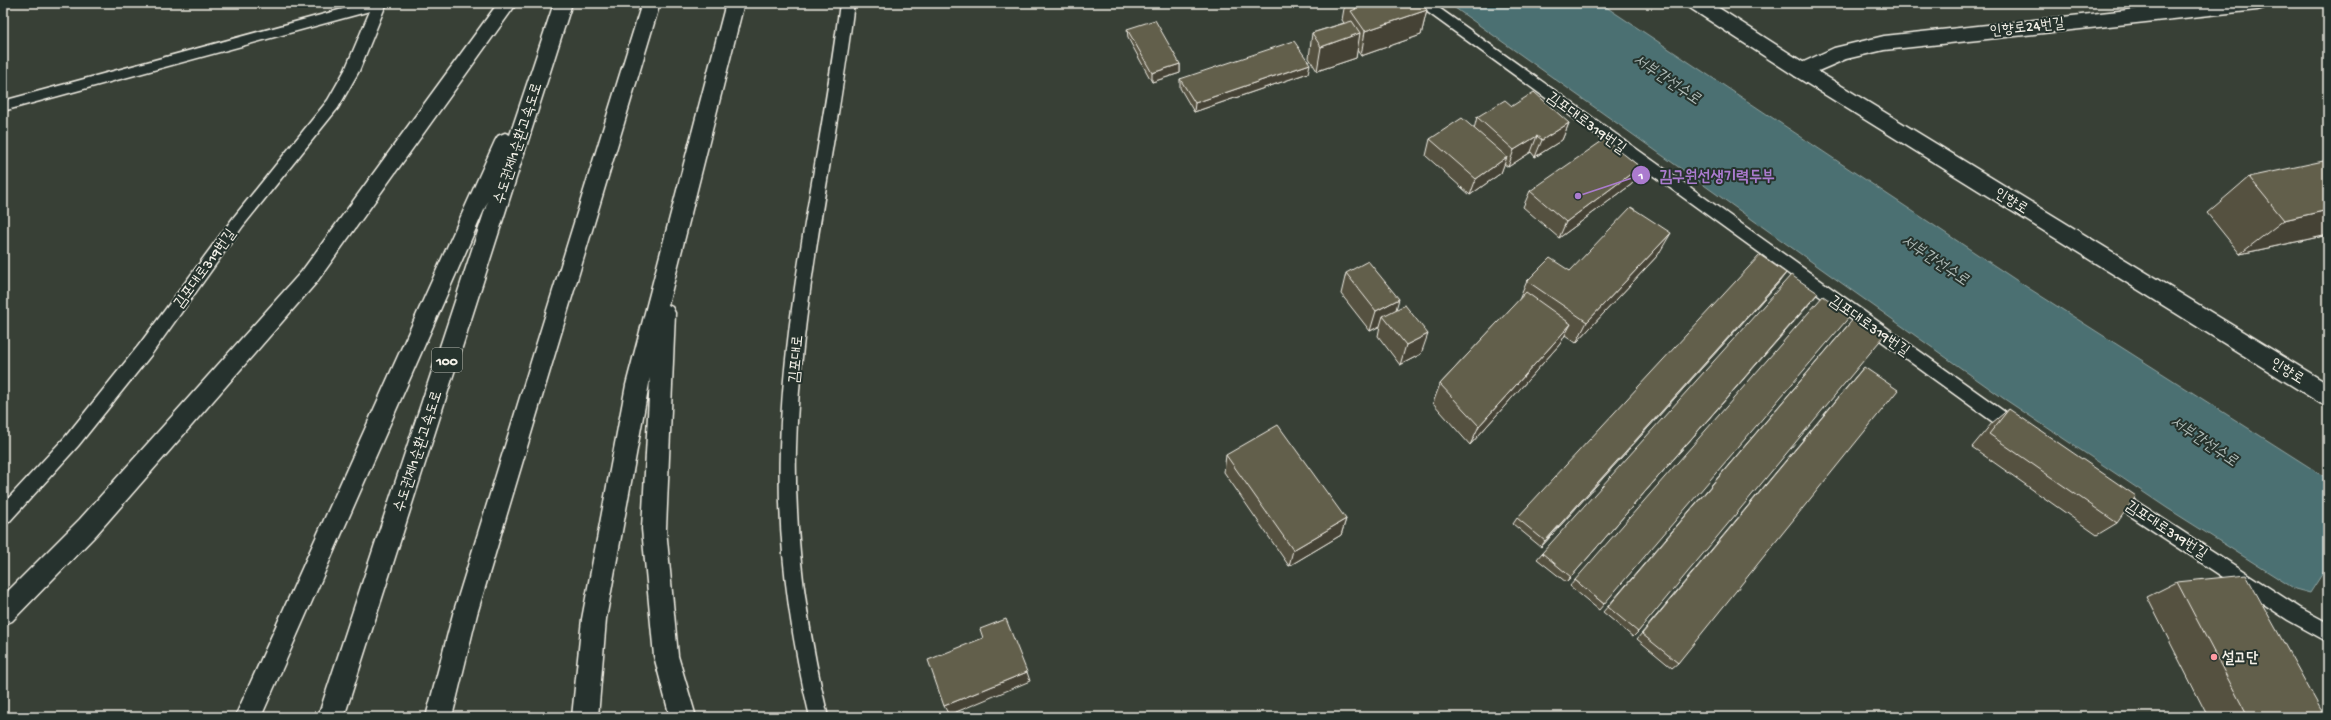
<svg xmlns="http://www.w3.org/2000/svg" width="2331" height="720" viewBox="0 0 2331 720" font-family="'Gochi Hand','Poor Story',sans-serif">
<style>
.water{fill:#4c6f72;stroke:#8fa3a1}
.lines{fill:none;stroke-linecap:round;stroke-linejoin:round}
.lane-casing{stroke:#f4f1e8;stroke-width:3}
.street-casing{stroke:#f4f1e8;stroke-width:3}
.secondary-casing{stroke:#f4f1e8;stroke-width:3}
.highway-casing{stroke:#f4f1e8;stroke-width:3}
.lane{fill:#26332d;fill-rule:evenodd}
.street{fill:#26332d;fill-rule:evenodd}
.secondary{fill:#26332d;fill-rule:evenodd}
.highway{fill:#26332d;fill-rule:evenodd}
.wall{fill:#545140;stroke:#f4f1e8}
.shaded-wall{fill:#454234;stroke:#f4f1e8}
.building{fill:#625e4b;stroke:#f4f1e8}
.poi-dot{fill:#ff9aa2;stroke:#26332d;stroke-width:1.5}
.labels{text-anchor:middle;stroke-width:4;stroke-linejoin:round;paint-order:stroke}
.shield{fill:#26332d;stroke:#b6b8b0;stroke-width:1}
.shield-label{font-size:14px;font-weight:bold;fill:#f4f1e8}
.street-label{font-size:15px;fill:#f4f1e8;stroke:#26332d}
.poi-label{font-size:15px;font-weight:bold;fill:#f4f1e8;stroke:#26332d;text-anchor:start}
.water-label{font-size:16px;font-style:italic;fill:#b1bdb9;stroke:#26332d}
.leader{fill:none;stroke:#ab7bcf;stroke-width:1.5}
.callout-dot{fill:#ab7bcf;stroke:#26332d;stroke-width:1.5}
.mark-label{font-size:12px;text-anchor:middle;font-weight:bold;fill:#fff}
.callout-label{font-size:16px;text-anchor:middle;font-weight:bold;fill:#ab7bcf;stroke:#26332d;stroke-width:4;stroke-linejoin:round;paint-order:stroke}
</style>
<rect width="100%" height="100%" fill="#384036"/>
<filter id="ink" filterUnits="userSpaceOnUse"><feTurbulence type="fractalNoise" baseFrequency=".025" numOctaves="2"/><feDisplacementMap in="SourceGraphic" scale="8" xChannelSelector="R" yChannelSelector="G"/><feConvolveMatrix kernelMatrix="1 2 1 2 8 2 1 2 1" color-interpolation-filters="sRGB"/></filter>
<g filter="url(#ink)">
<path class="water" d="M 1448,3 L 1600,3 L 2019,282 L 2328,479 L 2328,565 L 2310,593 L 2295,589 L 2167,508 L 2003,398 Z"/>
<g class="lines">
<defs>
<path id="lane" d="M 365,3 L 390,3 L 385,7 L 359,71 L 338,108 L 243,226 L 151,355 L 78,446 L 9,522 L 3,524 L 3,504 L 66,436 L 139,345 L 233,218 L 328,100 L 345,70 L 370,11 L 3,111 L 3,101 Z
M 840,3 L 854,3 C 836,152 800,298 796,448 C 794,539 807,629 828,717 L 810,717 C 789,629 777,538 780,448 C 784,298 822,151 840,3 Z
M 1415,3 L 1432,3 L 2023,425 L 2025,430 L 2023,435 L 2017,437 L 2011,435 Z
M 2111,485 L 2300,608 L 2328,623 L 2328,642 L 2288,620 L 2105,499 L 2103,493 L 2105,487 Z"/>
<path id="street" d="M 2194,3 L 2266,3 L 2264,8 L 2257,10 L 1884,50 L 1846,59 L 1802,78 L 1795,76 L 1792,71 L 1795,66 L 1834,48 L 1884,36 Z"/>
<path id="secondary" d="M 1688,3 L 1711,3 L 1809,66 L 2328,384 L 2328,406 L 2320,403 L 1795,76 L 1690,8 Z"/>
<path id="highway" d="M 498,3 L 517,3 L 316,283 L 96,535 L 12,621 L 3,625 L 3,596 L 80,519 L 302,271 Z
M 554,3 L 572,3 L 344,717 L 318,717 L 488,201 L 261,717 L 235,717 L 495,141 L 498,136 L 505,133 L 510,135 Z
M 642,3 L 660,3 L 477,614 L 452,717 L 426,717 L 453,614 Z
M 726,3 L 744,3 L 668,305 L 672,307 L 675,313 L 666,529 L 678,656 L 696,717 L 670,717 L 654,656 L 642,529 L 650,378 L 606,619 L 598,717 L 572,717 L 582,619 L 626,385 Z"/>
</defs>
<use href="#lane" class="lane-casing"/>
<use href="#street" class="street-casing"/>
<use href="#secondary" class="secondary-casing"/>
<use href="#highway" class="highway-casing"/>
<use href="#lane" class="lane"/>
<use href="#street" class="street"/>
<use href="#secondary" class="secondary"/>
<use href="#highway" class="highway"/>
</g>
<path class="wall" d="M 1345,3 L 1421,3 L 1427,10 L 1421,35 L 1361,56 L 1357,50 L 1356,58 L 1317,71 L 1309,58 L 1312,33 L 1344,23 L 1342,20 Z
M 1127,29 L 1180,64 L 1180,73 L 1152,82 L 1128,38 Z
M 1308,73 L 1194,112 L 1180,88 L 1180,79 Z
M 1512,106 L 1569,123 L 1562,140 L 1535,157 L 1531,152 L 1508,167 L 1504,164 L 1501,173 L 1470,195 L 1426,156 L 1430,139 L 1474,129 L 1477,117 Z
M 2328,149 L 2328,155 L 2325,151 Z
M 2249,177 L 2328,235 L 2240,254 L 2207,213 Z
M 1632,184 L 1559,238 L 1523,207 L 1530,191 Z
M 1658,255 L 1576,343 L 1565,335 L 1560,344 L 1470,445 L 1433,403 L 1440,384 L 1519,300 L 1527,281 L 1570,271 Z
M 1346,273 L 1396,310 L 1421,354 L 1400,365 L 1378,336 L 1380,326 L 1370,331 L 1341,294 Z
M 1780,281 L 1541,547 L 1513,524 L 1517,518 Z
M 1818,293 L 1566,582 L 1537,559 L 1542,553 Z
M 1848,325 L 1638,632 L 1633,637 L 1603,612 Z
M 1864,367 L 1678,663 L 1672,668 L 1637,639 L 1857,375 Z
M 2009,409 L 2117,523 L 2097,535 L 1972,447 L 1992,423 Z
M 1226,455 L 1346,519 L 1341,535 L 1289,566 L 1224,472 Z
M 1575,580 L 1604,604 L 1599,610 L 1570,586 Z
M 2177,582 L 2325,717 L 2208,717 L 2147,597 Z"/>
<path class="shaded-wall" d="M 1427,10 L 1421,35 L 1361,56 L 1365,31 Z
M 1360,33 L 1356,58 L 1317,71 L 1321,47 Z
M 1180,64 L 1180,73 L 1152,82 L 1152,73 Z
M 1310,64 L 1308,73 L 1194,112 L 1195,103 Z
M 1569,123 L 1562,140 L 1535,157 L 1542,140 Z
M 1537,136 L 1531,152 L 1508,167 L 1514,150 Z
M 1507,157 L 1501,173 L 1470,195 L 1476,179 Z
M 1640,167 L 1632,184 L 1559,238 L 1566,222 Z
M 2328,210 L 2328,235 L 2240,254 L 2284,220 Z
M 1671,233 L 1658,255 L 1576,343 L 1587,322 Z
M 1786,273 L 1780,281 L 1541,547 L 1545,541 Z
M 1818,293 L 1812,301 L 1566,582 L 1571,577 Z
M 1399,299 L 1393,320 L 1383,316 L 1380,326 L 1370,331 L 1376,311 Z
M 1571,324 L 1560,344 L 1470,445 L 1479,426 Z
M 1428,334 L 1421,354 L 1400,365 L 1406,345 Z
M 1346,519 L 1341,535 L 1289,566 L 1293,550 Z
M 1027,672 L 1030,681 L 949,715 L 944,706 Z"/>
<path class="building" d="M 1352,3 L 1421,3 L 1427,10 L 1365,31 L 1351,11 L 1356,9 Z
M 1155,20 L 1180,64 L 1152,73 L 1127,29 Z
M 1352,21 L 1360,33 L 1321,47 L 1312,33 Z
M 1294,41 L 1310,64 L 1195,103 L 1180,79 Z
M 1534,92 L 1569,123 L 1542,140 L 1537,136 L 1514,150 L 1477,117 L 1505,100 L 1512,106 Z
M 1462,118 L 1507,157 L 1476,179 L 1430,139 Z
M 1605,139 L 1640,167 L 1566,222 L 1530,191 Z
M 2328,160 L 2328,210 L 2284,220 L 2249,177 Z
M 1631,207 L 1671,233 L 1587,322 L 1527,281 L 1550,258 L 1570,271 Z
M 1760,255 L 1786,273 L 1545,541 L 1517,518 Z
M 1368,261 L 1399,299 L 1376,311 L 1346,273 Z
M 1791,275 L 1818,293 L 1571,577 L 1542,553 Z
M 1526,292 L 1571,324 L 1479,426 L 1440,384 Z
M 1823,296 L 1851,315 L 1604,604 L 1575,580 Z
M 1405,305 L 1428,334 L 1406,345 L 1383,316 Z
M 1855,317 L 1884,336 L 1638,632 L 1608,607 Z
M 1864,367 L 1898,390 L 1678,663 L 1642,634 Z
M 2009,409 L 2136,496 L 2117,523 L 1989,434 Z
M 1278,425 L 1346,519 L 1293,550 L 1226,455 Z
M 2246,575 L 2325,717 L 2248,717 L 2177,582 Z
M 1006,619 L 1027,672 L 944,706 L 928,660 L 983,638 L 980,629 Z"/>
</g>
<circle class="poi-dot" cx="2214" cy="657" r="4"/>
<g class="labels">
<rect class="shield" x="432" y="348" width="30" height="24" rx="3"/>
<g class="shield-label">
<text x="447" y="365">100</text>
</g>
<g class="street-label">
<text transform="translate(2027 26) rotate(-6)" y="5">인향로24번길</text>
<text transform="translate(1587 122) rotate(36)" y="5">김포대로319번길</text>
<text transform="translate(517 143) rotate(-72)" y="5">수도권제1순환고속도로</text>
<text transform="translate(2012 200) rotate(32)" y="5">인향로</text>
<text transform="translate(204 268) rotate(-54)" y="5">김포대로319번길</text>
<text transform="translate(1870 325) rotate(35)" y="5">김포대로319번길</text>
<text transform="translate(795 359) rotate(-85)" y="5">김포대로</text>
<text transform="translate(2288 370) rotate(32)" y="5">인향로</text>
<text transform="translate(417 451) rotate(-72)" y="5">수도권제1순환고속도로</text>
<text transform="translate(2167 529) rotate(33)" y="5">김포대로319번길</text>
</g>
<g class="poi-label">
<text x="2222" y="662">설고단</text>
</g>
<g class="water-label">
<text transform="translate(1668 78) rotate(34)" y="6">서부간선수로</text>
<text transform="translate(1936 259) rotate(34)" y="6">서부간선수로</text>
<text transform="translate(2205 440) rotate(34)" y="6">서부간선수로</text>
</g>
</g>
<path class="leader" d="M1578 196L1641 175"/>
<g class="callout-dot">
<circle cx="1578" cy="196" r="4"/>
<circle cx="1641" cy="175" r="10"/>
</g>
<g class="mark-label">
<text x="1641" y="179">1</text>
</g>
<g class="callout-label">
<text x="1717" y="181">김구원선생기력두부</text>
</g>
<rect width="2331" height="720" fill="none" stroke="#26332d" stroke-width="16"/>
<rect x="8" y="8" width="2315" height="704" fill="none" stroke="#f4f1e8" stroke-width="1.5" filter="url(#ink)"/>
</svg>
